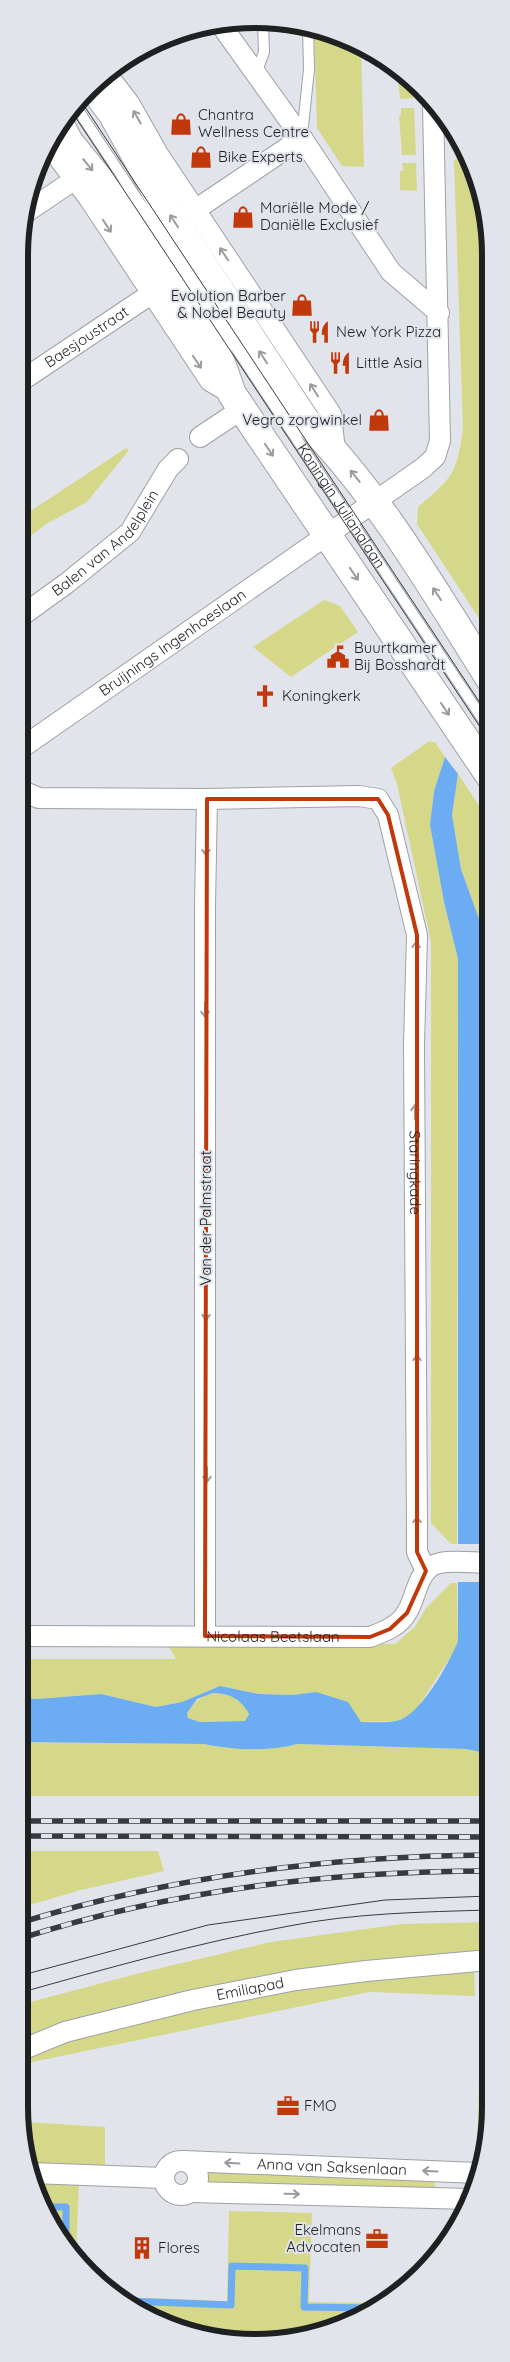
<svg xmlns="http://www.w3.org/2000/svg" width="510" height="2362" viewBox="0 0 510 2362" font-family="Quicksand,sans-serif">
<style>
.green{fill:#d6d889}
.water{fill:#6bacf3;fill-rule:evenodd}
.pier{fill:#e1e4ea}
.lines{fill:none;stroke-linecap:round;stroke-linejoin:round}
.stream{stroke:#6bacf3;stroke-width:7}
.lane-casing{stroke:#9ea1a6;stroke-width:12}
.street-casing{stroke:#9ea1a6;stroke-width:22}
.secondary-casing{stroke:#9ea1a6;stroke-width:30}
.lane{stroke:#fff;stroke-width:10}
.street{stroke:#fff;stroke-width:20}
.secondary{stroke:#fff;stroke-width:28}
.tram{stroke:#383b3d;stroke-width:1}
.rail-casing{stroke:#383b3d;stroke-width:5.5}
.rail{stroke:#e1e4ea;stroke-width:4;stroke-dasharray:11;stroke-linecap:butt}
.oneway{stroke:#9a9b9c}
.marked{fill:none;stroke:#c1390a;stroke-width:4;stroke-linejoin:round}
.labels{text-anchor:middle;stroke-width:4;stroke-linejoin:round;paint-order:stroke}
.poi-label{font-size:15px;fill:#1e2022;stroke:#e1e4ea;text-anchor:start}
.street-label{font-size:15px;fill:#1e2022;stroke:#e1e4ea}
.rim{fill:none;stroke:#1e2022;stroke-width:6}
</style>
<rect width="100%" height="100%" fill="#e1e4ea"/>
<path class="green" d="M 314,29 L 361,44 L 364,167 L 342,166 L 317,128 Z
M 397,70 L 413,82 L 414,98 L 400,99 Z
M 401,108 L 414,108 L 416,155 L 402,155 L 399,116 L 401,115 Z
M 453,135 L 473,164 L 482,204 L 486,462 L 491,525 L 490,635 L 417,524 L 418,507 C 453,477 457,474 463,428 L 454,160 L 460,159 L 458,148 L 454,148 Z
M 402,163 L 416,163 L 417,191 L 400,190 L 400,171 L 403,171 Z
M 126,448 L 129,450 L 87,502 L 46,524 L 20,544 L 20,518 Z
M 324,600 L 340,606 L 358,632 L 291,677 L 253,647 Z
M 428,742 L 435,742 L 445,757 L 434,791 L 430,825 L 444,902 L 458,959 L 457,1544 L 451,1544 L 431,1523 L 431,942 L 397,784 L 391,768 Z
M 458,774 L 490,822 L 488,1544 L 485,1543 L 479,919 L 461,869 L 452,815 Z
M 451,1583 L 457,1583 L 458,1641 L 453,1653 L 418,1707 L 409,1716 L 396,1721 L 361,1722 L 316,1692 L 293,1695 L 259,1694 L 220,1686 L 182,1702 L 156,1707 L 101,1694 L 37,1699 L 19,1697 L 19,1659 L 176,1659 L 167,1644 L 395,1644 L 415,1627 L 426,1608 Z
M 220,1693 C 234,1695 242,1701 249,1714 L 245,1721 L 200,1722 L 188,1718 L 187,1713 C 195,1700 204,1693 220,1693 Z
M 19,1742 L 204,1744 C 232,1750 269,1752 297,1744 L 466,1749 L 490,1754 L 490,1796 L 19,1796 Z
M 19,1851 L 158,1851 L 164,1871 L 81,1890 L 19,1908 Z
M 489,1922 L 489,1955 L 370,1963 L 19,2042 L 19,2005 L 140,1973 L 271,1942 L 402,1924 Z
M 489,1966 L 489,2138 L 484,2154 L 477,2154 L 482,1975 L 484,1969 Z
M 474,1968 L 475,1996 L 369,1992 L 23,2064 L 25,2122 L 105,2127 L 105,2168 L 30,2164 L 19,2107 L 19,2060 L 52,2042 L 277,1989 Z
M 207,2171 L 431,2178 L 435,2182 L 435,2187 L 430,2192 L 204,2183 L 204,2174 Z
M 33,2181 L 79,2182 L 76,2257 L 37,2197 Z
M 229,2211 L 312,2213 L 309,2302 L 379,2303 L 331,2331 L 240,2343 L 151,2319 L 120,2297 L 227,2301 Z"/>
<path class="water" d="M 482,204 L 491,239 L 491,525 L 486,462 Z
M 445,757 L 458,774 L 452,815 L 461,869 L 479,919 L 485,970 L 485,1583 L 487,1648 L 490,1652 L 490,1754 L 466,1749 L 297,1744 C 269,1752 232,1750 204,1744 L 19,1742 L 19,1697 L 37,1699 L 101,1694 L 156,1707 L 182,1702 L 220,1686 L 259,1694 L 293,1695 L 316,1692 L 348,1702 L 361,1722 C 372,1722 385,1723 396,1721 C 420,1717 449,1663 458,1641 L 458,959 L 444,902 L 430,825 L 434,791 ZM 213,1693 C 230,1693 241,1699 249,1714 L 245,1721 L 200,1722 L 188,1718 L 187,1713 L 197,1699 Z"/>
<path class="pier" d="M 455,1544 L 488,1544 L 488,1582 L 454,1582 Z"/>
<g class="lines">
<path class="stream" d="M 43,2207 L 66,2207 L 66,2241
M 126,2301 L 231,2305 L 232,2266 L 305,2268 L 304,2307 L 370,2308"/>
<defs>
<g id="lane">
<path d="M 256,74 L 264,52 L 263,22"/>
<path id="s1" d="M 76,107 L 490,730"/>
<path d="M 302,136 L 309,69 L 308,28"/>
</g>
<g id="street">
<path d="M 221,25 L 302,138 L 391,272 L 439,313"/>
<path d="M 106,73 L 129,103 L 158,154 L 331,414 L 335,451"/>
<path d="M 48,144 L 88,197 L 210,381 L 232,394"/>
<path d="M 195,210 L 302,138"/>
<path d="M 25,213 L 74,180"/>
<path id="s2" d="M 21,381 L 151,294"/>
<path d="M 200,437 L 242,409"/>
<path id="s3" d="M 20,617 L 67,583 L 130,532 L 168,469 L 178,459"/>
<path id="s4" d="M 20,749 L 423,468 L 435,457 L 440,441 L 433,104"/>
<path id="s5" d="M 20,790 L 39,798 L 207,799 L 359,796 L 378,799 L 388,815 L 417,935 L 414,1045 L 417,1529 L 417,1552 L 426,1571"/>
<path id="s6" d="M 19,1636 L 370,1637 C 383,1632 400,1626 407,1612 C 417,1597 417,1567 440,1563 C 455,1560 474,1563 490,1563"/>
<path d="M 205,1636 L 205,905 L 207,799"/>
<path id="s7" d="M 19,2051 L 65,2032 L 193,2000 L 296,1980 L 366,1971 L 489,1960"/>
<circle cx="181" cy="2178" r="17"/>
<path id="s8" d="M 184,2161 L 478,2173"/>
<path d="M 32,2173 L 164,2178"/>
<path d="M 191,2192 L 471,2199"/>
</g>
<path id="secondary" d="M 93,88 L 112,113 L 161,201 L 305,420 C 380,496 433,589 490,679
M 60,125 L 69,142 L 128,215 L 216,349 L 232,394 L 490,776"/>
</defs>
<use href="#lane" class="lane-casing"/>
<use href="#street" class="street-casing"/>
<use href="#secondary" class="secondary-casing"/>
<use href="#lane" class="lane"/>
<use href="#street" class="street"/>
<use href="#secondary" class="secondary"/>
<path class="tram" d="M 81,101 L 490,718
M 72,112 L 490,742
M 19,1976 L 208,1925 L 385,1900 L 489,1896
M 19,1993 C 108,1968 197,1943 289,1926 C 354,1913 423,1912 489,1910"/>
<defs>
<path id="rail" d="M 19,1821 L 490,1821
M 19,1836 L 489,1837
M 19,1923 C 173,1876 329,1856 489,1855
M 19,1939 C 171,1890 330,1871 489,1871"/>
</defs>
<use href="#rail" class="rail-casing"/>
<use href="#rail" class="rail"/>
</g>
<defs><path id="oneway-shaft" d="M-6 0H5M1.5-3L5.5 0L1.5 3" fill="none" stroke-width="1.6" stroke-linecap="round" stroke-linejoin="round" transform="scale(1.25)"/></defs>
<g class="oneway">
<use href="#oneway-shaft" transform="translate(137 117) rotate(-120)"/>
<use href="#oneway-shaft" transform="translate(88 165) rotate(51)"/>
<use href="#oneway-shaft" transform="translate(174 221) rotate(-123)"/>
<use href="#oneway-shaft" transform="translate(107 226) rotate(57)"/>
<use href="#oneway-shaft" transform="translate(224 254) rotate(-124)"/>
<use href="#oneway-shaft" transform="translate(263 357) rotate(-123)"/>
<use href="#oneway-shaft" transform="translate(197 362) rotate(56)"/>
<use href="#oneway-shaft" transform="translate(314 390) rotate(-123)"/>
<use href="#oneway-shaft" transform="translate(269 450) rotate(56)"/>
<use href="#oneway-shaft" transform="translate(355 476) rotate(-129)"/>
<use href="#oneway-shaft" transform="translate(354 574) rotate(56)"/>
<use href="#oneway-shaft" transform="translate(437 594) rotate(-124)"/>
<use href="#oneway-shaft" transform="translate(445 709) rotate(56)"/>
<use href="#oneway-shaft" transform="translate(206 848) rotate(91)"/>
<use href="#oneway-shaft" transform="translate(416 949) rotate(-89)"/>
<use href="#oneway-shaft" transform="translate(205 1010) rotate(90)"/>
<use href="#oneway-shaft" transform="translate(415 1112) rotate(-91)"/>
<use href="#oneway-shaft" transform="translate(206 1313) rotate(90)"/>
<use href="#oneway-shaft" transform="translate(417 1362) rotate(-90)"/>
<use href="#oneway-shaft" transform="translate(207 1475) rotate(90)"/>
<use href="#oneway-shaft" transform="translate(417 1524) rotate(-90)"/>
<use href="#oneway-shaft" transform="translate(232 2163) rotate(-177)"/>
<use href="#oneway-shaft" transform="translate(430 2171) rotate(-177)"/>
<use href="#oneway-shaft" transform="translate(292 2194) rotate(1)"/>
</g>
<path class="marked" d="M 207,799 L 378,799 L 388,815 L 417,935 L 417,1552 L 426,1571 L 407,1613 L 390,1629 L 370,1637 L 205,1636 Z"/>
<defs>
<symbol id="shop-bare" viewBox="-9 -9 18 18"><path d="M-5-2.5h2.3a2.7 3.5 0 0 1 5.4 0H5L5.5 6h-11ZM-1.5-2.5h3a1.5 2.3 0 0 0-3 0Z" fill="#c1390a" stroke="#e1e4ea" stroke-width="2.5" paint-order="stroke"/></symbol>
<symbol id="restaurant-bare" viewBox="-9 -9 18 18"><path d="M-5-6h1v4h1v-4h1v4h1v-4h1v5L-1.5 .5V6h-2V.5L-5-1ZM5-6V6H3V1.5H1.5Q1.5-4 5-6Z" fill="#c1390a" stroke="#e1e4ea" stroke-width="2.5" paint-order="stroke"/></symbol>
<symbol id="civic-bare" viewBox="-9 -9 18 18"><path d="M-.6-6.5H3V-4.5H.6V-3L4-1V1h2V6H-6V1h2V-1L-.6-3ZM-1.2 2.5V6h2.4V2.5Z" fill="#c1390a" stroke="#e1e4ea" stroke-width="2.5" paint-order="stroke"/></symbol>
<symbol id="church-bare" viewBox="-9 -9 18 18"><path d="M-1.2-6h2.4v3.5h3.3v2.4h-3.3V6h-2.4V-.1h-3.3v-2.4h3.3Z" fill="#c1390a" stroke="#e1e4ea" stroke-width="2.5" paint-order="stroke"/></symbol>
<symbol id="office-bare" viewBox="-9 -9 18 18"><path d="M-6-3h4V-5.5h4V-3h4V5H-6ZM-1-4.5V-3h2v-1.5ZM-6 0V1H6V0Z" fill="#c1390a" stroke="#e1e4ea" stroke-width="2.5" paint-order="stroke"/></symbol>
<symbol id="building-bare" viewBox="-9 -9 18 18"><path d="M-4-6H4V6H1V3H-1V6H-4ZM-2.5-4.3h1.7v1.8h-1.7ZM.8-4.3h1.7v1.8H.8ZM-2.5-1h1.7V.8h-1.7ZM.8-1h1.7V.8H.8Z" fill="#c1390a" stroke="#e1e4ea" stroke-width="2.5" paint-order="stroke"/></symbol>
</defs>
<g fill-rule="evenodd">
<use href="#shop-bare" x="165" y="108" width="32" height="32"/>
<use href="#shop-bare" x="185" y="141" width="32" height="32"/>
<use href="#shop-bare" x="227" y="201" width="32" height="32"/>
<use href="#shop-bare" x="286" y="289" width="32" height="32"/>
<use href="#restaurant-bare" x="303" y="316" width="32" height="32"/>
<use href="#restaurant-bare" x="324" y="347" width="32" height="32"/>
<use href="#shop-bare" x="363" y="404" width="32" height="32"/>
<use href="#civic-bare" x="322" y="641" width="32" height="32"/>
<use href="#church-bare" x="249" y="680" width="32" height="32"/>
<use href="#office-bare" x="272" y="2090" width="32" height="32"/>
<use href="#office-bare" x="361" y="2223" width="32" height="32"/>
<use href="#building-bare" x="126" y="2232" width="32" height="32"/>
</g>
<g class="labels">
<g class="poi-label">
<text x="198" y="120">Chantra<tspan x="198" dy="17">Wellness Centre</tspan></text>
<text x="218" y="162">Bike Experts</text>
<text x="260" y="213">Mariëlle Mode /<tspan x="260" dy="17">Daniëlle Exclusief</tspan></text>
<text x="286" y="301" text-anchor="end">Evolution Barber<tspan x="286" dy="17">&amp; Nobel Beauty</tspan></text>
<text x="336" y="337">New York Pizza</text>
<text x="356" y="368">Little Asia</text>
<text x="362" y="425" text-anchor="end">Vegro zorgwinkel</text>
<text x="354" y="653">Buurtkamer<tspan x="354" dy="17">Bij Bosshardt</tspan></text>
<text x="282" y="701">Koningkerk</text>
<text x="304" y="2111">FMO</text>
<text x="361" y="2235" text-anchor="end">Ekelmans<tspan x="361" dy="17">Advocaten</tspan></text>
<text x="158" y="2253">Flores</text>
</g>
<g class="street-label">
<text dy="5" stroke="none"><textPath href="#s2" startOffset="79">Baesjoustraat</textPath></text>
<text dy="5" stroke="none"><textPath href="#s1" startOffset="479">Koningin Julianalaan</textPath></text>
<text dy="5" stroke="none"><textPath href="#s3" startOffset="114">Balen van Andelplein</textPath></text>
<text dy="5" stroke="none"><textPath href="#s4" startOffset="186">Bruijnings Ingenhoeslaan</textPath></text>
<text dy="5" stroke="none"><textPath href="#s5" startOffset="740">Staringkade</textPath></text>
<text transform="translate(206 1218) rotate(-90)" y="5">Van der Palmstraat</text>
<text dy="5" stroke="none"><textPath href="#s6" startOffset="254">Nicolaas Beetslaan</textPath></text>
<text dy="5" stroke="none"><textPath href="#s7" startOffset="240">Emiliapad</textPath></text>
<text dy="5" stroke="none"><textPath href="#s8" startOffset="148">Anna van Saksenlaan</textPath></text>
</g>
</g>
<path d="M0 0H510V2362H0ZM255 28H255A227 227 0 0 1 482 255V2107A227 227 0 0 1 255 2334H255A227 227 0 0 1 28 2107V255A227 227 0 0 1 255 28Z" fill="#e1e4ea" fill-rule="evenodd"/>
<path class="rim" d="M255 28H255A227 227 0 0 1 482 255V2107A227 227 0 0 1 255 2334H255A227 227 0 0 1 28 2107V255A227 227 0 0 1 255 28Z"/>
</svg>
